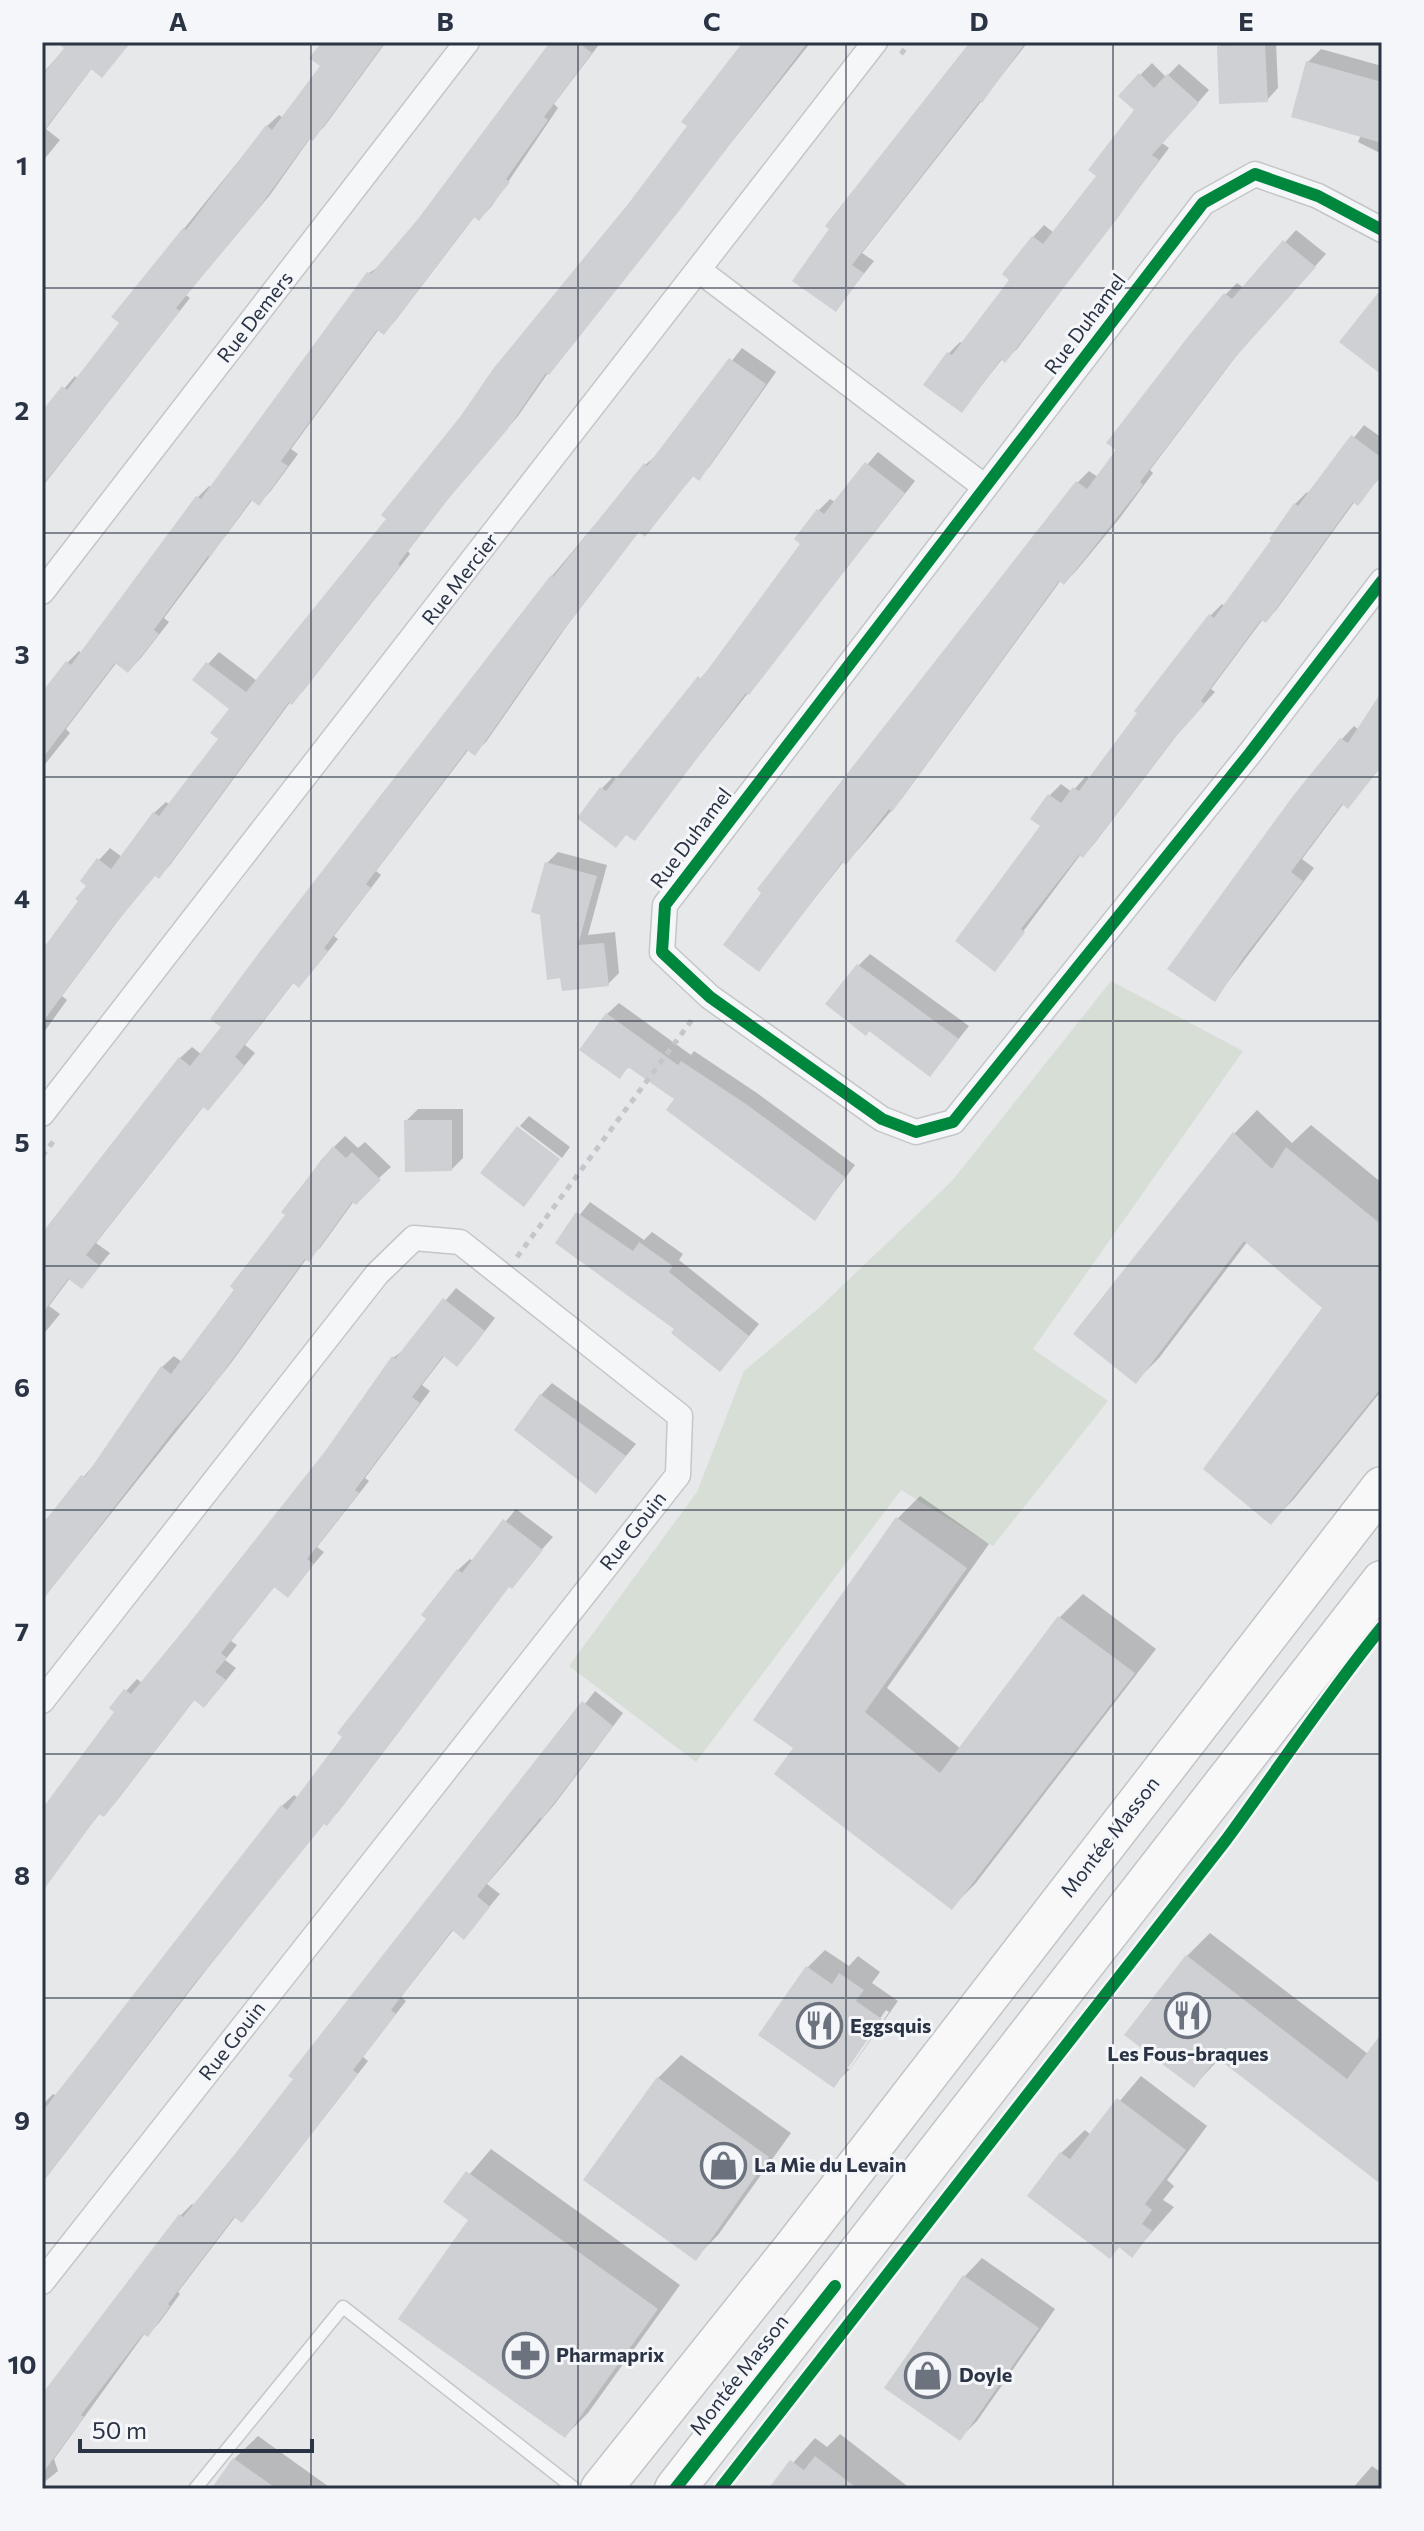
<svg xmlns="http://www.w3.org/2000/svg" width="1424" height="2531" viewBox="0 0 1424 2531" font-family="Commissioner,sans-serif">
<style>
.green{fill:#d6ded6}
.shadow{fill:#0003;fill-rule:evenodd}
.building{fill:#ced0d3}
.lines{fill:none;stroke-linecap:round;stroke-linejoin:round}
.service-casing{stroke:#c4c6c8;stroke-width:15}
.minor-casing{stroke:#c4c6c8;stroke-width:27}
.primary-casing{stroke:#c2c5c8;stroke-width:43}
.path{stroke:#c5c6ca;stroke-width:5;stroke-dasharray:6 6;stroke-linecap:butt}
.service{stroke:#f5f6f7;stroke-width:12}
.minor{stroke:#f5f6f7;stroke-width:24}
.primary{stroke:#f8f8f8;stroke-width:40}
.cycleway-casing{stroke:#f4f6f9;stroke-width:17}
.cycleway{stroke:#00873e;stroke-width:12}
.grid{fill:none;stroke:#2b3445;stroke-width:2;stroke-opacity:0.55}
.labels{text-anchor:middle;stroke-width:6;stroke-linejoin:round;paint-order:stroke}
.street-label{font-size:20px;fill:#2b3445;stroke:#f4f6f9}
.poi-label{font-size:20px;font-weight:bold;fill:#2b3445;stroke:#f4f6f9;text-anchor:start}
.neatline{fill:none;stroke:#2b3445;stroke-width:3}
.grid-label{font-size:26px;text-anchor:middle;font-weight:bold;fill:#2b3445}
</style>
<rect width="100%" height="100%" fill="#e6e8ea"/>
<path class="green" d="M 1111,981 L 1243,1051 L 1033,1349 L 1108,1401 L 993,1546 L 901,1490 L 696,1762 L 569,1666 L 697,1492 L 744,1371 L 819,1308 L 952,1181 Z"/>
<path class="shadow" d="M 71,42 L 131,42 L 102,76 L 92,68 L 46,129 L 60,140 L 42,162 L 42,74 Z
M 324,42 L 386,42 L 324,127 L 311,137 L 270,195 L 186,295 L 190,298 L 42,487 L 42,414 L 75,376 L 78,379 L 121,322 L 141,282 L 267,126 L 279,115 L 283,118 L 323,66 Z
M 553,42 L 601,42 L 554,104 L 558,108 L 491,207 L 479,219 L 475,216 L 395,321 L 384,332 L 379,329 L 291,449 L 298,454 L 270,492 L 259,503 L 253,499 L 164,618 L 169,622 L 140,659 L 128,671 L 117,662 L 66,729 L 70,733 L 42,768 L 42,695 L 67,663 L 79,651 L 82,654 L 198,497 L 209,486 L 212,488 L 369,273 L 383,264 L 420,220 Z
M 745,42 L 811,42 L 548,373 L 518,416 L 455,490 L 408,551 L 410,554 L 303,691 L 291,701 L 170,865 L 159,876 L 156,874 L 123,914 L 62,996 L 67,1000 L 42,1035 L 42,954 L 89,886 L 99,860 L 110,848 L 122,857 L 154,813 L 166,802 L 170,805 L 221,739 L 231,708 L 208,664 L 219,652 L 257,681 L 389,519 L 630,206 L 690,126 Z
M 973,42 L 1028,42 L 862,253 L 874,261 L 836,309 L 795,280 Z
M 1223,42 L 1276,42 L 1278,88 L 1267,100 L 1219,47 Z
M 1321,49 L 1382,66 L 1382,154 L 1358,142 L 1361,135 L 1308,62 Z
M 1152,63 L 1166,77 L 1179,64 L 1209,90 L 1162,143 L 1169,148 L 1017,349 L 1005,360 L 1003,358 L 962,410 L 949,353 L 960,342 L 963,344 L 1012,280 L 1033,237 L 1044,225 L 1054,233 L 1098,175 L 1136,110 L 1140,75 Z
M 1296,230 L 1326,254 L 1243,347 L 1150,470 L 1153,473 L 1119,519 L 1076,571 L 1064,583 L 1061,580 L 903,797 L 857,851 L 844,861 L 759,969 L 764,893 L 759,889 L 1078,482 L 1089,471 L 1098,477 L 1189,338 L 1226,294 L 1237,283 L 1244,288 Z
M 742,348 L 776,372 L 710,466 L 698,478 L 694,475 L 645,534 L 640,530 L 566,627 L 486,742 L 474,753 L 469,749 L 376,871 L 381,875 L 334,936 L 338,939 L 310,974 L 294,982 L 245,1045 L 255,1053 L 219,1097 L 204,1106 L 96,1243 L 110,1253 L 82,1287 L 70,1278 L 49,1306 L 60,1314 L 42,1336 L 42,1237 L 180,1058 L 192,1047 L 202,1055 L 224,1027 L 259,955 L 552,576 L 645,465 L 658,454 Z
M 1364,425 L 1382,438 L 1382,475 L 1358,503 L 1355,501 L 1277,609 L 1266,621 L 1263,619 L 1211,689 L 1215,692 L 1183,727 L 1094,844 L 1083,856 L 1081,854 L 995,969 L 1050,795 L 1061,784 L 1072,792 L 1086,776 L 1090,779 L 1140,713 L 1137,711 L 1211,615 L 1222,604 L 1225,606 L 1274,540 L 1272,538 L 1295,504 L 1307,492 L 1309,494 Z
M 878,452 L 915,481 L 634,838 L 602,788 L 613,777 L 618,780 L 711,666 L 803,543 L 797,539 L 819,510 L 830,499 L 835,502 Z
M 1382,695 L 1382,766 L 1348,806 L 1344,803 L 1302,859 L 1314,868 L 1215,999 L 1294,797 L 1342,739 L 1354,726 L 1359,730 Z
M 558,852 L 607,865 L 588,935 L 615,932 L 619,973 L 608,984 L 564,989 L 547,863 Z
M 870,954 L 969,1026 L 930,1075 L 858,966 Z
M 619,1003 L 691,1055 L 694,1051 L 757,1093 L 855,1165 L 815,1218 L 677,1098 L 630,1066 L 619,1076 L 607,1014 Z
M 418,1109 L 463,1109 L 463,1158 L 452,1169 L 406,1121 Z
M 1257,1110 L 1292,1143 L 1311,1125 L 1382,1183 L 1382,1390 L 1294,1499 L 1271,1522 L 1325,1307 L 1248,1241 L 1159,1358 L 1136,1381 L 1234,1134 Z
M 529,1116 L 570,1147 L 562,1158 L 520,1126 Z
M 345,1136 L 358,1148 L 365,1142 L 391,1167 L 354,1201 L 320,1248 L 307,1258 L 231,1363 L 42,1600 L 42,1524 L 94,1465 L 162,1367 L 174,1356 L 182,1362 L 288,1215 L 283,1212 L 323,1158 Z
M 590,1202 L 644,1240 L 652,1232 L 683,1254 L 679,1260 L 759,1324 L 731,1358 L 677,1329 L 558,1242 Z
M 456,1288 L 495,1318 L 468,1353 L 445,1355 L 422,1385 L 430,1391 L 365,1478 L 369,1481 L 317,1547 L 324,1552 L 288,1595 L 275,1586 L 231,1641 L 237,1645 L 225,1660 L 236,1668 L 215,1694 L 195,1699 L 115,1803 L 104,1814 L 101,1812 L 42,1885 L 42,1812 L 117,1712 L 126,1691 L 137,1679 L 142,1683 L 328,1451 L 393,1358 L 406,1348 Z
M 552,1383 L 636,1444 L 596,1492 L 541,1395 Z
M 920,1496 L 989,1544 L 887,1688 L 961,1749 L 1060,1617 L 1083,1594 L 1156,1649 L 975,1884 L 952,1907 L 795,1748 L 897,1519 Z
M 516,1509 L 553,1537 L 510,1585 L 338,1812 L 325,1822 L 206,1970 L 42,2183 L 42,2105 L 53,2094 L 57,2096 L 282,1806 L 294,1795 L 298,1798 L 429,1618 L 458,1570 L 470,1559 L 473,1561 Z
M 595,1691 L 623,1713 L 554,1805 L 487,1884 L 500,1894 L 464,1937 L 454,1929 L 401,1997 L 406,2001 L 363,2057 L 368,2061 L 253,2209 L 236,2216 L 178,2292 L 180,2294 L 159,2323 L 147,2335 L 145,2333 L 54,2459 L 58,2471 L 42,2484 L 42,2396 L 181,2215 L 192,2204 L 195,2206 L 236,2156 Z
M 1210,1933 L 1368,2054 L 1382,2039 L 1382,2173 L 1220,2058 L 1194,2086 L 1187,1956 Z
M 825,1950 L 849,1966 L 858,1956 L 880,1972 L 872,1983 L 898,2001 L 851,2068 L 833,2085 L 808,1967 ZM 886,2010 L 889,2012 L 850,2069 L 845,2069 Z
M 681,2055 L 791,2133 L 718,2235 L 695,2258 L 658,2078 Z
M 1141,2076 L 1207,2126 L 1167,2180 L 1174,2186 L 1163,2200 L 1174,2207 L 1132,2255 L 1120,2246 L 1110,2256 L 1061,2153 L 1085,2130 L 1091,2135 Z
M 491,2149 L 680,2285 L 588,2413 L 565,2436 L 471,2220 L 446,2202 Z
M 982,2258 L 1055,2309 L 977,2421 L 959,2439 L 886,2388 L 965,2276 Z
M 840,2434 L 911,2489 L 770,2489 L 815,2438 L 827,2447 Z
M 258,2436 L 332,2489 L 213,2489 L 234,2459 Z
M 1372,2466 L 1382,2473 L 1382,2489 L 1352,2489 Z"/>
<path class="building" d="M 56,42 L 131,42 L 102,78 L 91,69 L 42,133 L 42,76 L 64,48 Z
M 322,42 L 385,42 L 313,141 L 309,139 L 258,209 L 176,308 L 180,311 L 42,486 L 42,411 L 62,386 L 67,390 L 119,323 L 111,317 L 183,228 L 186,230 L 266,125 L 272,130 L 320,66 L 309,58 Z
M 550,42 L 578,42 L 592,53 L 544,117 L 548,120 L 506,179 L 510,182 L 479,221 L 474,217 L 384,335 L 377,330 L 281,461 L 288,466 L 259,506 L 251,500 L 210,557 L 208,556 L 154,630 L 159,634 L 128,673 L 115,663 L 42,759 L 42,692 L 66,661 L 71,665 L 196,496 L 201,499 L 367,272 L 371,274 L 418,219 Z
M 743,42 L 808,42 L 679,211 L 549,375 L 546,373 L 507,430 L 444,504 L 398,564 L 400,566 L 292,705 L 289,702 L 159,879 L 155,876 L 112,928 L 42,1023 L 42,950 L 78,901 L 75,899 L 86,886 L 80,881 L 97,858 L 111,869 L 153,812 L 159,816 L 218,739 L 210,733 L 229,709 L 192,680 L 206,662 L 246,692 L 386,519 L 381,515 L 460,417 L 493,369 L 628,204 L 687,126 L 681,122 Z
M 970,42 L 1026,42 L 982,103 L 980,101 L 852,265 L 864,273 L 836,312 L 792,281 L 829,229 L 825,226 Z
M 1265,44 L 1268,102 L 1219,104 L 1217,46 Z
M 1306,61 L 1382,82 L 1382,143 L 1291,117 Z
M 1139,73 L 1154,88 L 1167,74 L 1199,103 L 1152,155 L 1159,160 L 1117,219 L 1005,363 L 1001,359 L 962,413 L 923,385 L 947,352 L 952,355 L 1009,280 L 1002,274 L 1032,236 L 1043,244 L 1096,176 L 1088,170 L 1134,110 L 1118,96 Z
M 1283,240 L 1316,267 L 1232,361 L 1140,482 L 1143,485 L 1064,585 L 1059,581 L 892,812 L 889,809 L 846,865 L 842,862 L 759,972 L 723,945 L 761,893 L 757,889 L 1076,481 L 1087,489 L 1116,450 L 1106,443 L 1187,338 L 1224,293 L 1232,299 Z
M 1382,288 L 1382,375 L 1339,342 Z
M 729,358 L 766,384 L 699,481 L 693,476 L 645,537 L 639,532 L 555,641 L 475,756 L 467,750 L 366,884 L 371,888 L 324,948 L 328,951 L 299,988 L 293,983 L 235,1057 L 245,1066 L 208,1111 L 203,1107 L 86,1255 L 100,1266 L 82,1289 L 68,1279 L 42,1314 L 42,1233 L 179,1057 L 190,1066 L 221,1027 L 210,1019 L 258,954 L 551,575 L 553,577 L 644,463 L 647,466 Z
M 1351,435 L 1382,458 L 1382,474 L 1358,506 L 1353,502 L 1266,623 L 1261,620 L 1201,701 L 1205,704 L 1172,741 L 1083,858 L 1079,855 L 1021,929 L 1025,932 L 995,972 L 955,941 L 1040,826 L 1030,819 L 1048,794 L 1061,803 L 1073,787 L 1079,791 L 1137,713 L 1134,711 L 1209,614 L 1214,618 L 1271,540 L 1269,539 L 1294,503 L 1298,506 Z
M 865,462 L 905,493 L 749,695 L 746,693 L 635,841 L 626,835 L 616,848 L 577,818 L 600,787 L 606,791 L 698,676 L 701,679 L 800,544 L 794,539 L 817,509 L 824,514 Z
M 1382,691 L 1382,765 L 1348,809 L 1342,804 L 1291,872 L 1303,881 L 1244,957 L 1215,1002 L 1167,969 L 1293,796 L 1340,738 L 1348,743 Z
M 545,862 L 597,876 L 578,945 L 604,943 L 609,986 L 562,991 L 560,978 L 547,980 L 540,915 L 531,912 Z
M 857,964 L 959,1039 L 930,1077 L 869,1031 L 866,1036 L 825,1004 Z
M 606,1013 L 678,1065 L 681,1061 L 746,1104 L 845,1177 L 815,1221 L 666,1110 L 674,1099 L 628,1067 L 620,1079 L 579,1050 Z
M 404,1120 L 452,1120 L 452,1171 L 405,1172 Z
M 517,1126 L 560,1159 L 524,1207 L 480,1173 Z
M 1233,1132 L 1272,1169 L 1286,1147 L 1382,1225 L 1382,1387 L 1271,1525 L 1203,1469 L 1322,1308 L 1244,1241 L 1136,1384 L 1073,1334 Z
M 333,1146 L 346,1158 L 352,1152 L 381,1180 L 356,1205 L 352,1202 L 309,1262 L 305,1259 L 219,1378 L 174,1430 L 42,1601 L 42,1525 L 81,1475 L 85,1477 L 161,1366 L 171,1374 L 234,1290 L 230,1286 L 285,1215 L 281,1212 Z
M 576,1212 L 633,1251 L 639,1242 L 673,1266 L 669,1272 L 749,1336 L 720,1372 L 671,1333 L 674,1329 L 555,1243 Z
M 443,1298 L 485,1331 L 457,1367 L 443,1356 L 412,1397 L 420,1403 L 355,1490 L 359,1493 L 307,1559 L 314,1564 L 288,1598 L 274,1587 L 221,1653 L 227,1658 L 215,1672 L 226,1680 L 204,1708 L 194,1700 L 104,1817 L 99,1814 L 42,1892 L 42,1809 L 114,1712 L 109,1708 L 124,1689 L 131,1694 L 187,1626 L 326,1450 L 392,1356 L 395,1359 Z
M 540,1394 L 626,1456 L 596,1494 L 514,1430 Z
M 896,1517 L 967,1568 L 865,1712 L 940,1773 L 1058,1616 L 1135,1673 L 952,1910 L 774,1774 L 793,1748 L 753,1720 Z
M 503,1519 L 543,1550 L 512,1589 L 509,1587 L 327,1826 L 324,1824 L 194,1984 L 42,2183 L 42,2112 L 281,1805 L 287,1810 L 342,1737 L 337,1733 L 426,1619 L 421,1615 L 457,1569 L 462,1573 Z
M 582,1701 L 613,1726 L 542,1819 L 540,1818 L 477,1896 L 490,1907 L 464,1940 L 452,1930 L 391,2010 L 396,2014 L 353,2070 L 358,2074 L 242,2223 L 234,2217 L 168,2304 L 170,2306 L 148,2337 L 143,2334 L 81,2415 L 84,2417 L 42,2474 L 42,2394 L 179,2214 L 183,2217 L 235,2154 L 293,2079 L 288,2076 Z
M 1186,1955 L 1347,2079 L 1382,2033 L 1382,2185 L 1217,2058 L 1194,2088 L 1124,2035 Z
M 806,1966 L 832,1984 L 839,1973 L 864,1990 L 856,2001 L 882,2019 L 834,2088 L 758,2035 Z
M 657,2077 L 769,2157 L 696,2261 L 583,2180 Z
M 1117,2098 L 1186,2150 L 1145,2204 L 1152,2210 L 1142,2224 L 1152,2231 L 1132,2258 L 1119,2247 L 1110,2259 L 1027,2196 L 1060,2152 L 1070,2159 Z
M 466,2171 L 658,2309 L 565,2438 L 398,2319 L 468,2220 L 443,2202 Z
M 963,2275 L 1039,2328 L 960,2441 L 884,2388 Z
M 815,2456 L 858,2489 L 768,2489 L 790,2460 L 804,2470 Z
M 233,2458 L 277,2489 L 211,2489 Z"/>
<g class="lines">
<defs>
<path id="service" d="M 195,2489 L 343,2307 L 575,2489"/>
<path id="minor" d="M 1382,230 L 1318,196 L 1255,174 L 1203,203 L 665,905 L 662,952 L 710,997 L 882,1119 L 916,1132 L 953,1122 L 1250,753 L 1382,581
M 700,271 L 985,487
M 42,592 L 467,42
M 42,1114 L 875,42
M 42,1701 L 377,1274 L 414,1238 L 460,1242 L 680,1416 L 678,1475 L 42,2282"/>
<path id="primary" d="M 601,2489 L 792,2250 L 1382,1487
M 675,2489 L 1382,1581"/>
</defs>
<use href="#service" class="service-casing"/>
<use href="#minor" class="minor-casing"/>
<use href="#primary" class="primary-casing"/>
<path class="path" d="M 901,54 L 910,42
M 42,1156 L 56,1138
M 517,1257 L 694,1017"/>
<use href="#service" class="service"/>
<use href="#minor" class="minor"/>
<use href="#primary" class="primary"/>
<defs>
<path id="cycleway" d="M 1382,230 L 1318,196 L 1255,174 L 1203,203 L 665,905 L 662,952 L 710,997 L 882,1119 L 916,1132 L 953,1122 L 1250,753 L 1382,581
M 675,2489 L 835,2286
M 720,2489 L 1226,1840 C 1278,1769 1326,1696 1382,1627"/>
</defs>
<use href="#cycleway" class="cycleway-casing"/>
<use href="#cycleway" class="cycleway"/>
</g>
<path class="grid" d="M 311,42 L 311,2489M 578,42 L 578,2489M 846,42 L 846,2489M 1113,42 L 1113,2489M 42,288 L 1382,288M 42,533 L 1382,533M 42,777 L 1382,777M 42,1021 L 1382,1021M 42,1266 L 1382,1266M 42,1510 L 1382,1510M 42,1754 L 1382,1754M 42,1998 L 1382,1998M 42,2243 L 1382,2243"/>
<defs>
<symbol id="restaurant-ring" viewBox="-11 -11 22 22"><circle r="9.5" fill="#f4f6f9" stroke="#6c737f" stroke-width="1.5"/><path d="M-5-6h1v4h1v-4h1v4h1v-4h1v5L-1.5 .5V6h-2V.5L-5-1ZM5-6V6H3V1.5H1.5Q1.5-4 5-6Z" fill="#6c737f"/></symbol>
<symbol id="shop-ring" viewBox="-11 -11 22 22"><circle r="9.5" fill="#f4f6f9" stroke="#6c737f" stroke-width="1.5"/><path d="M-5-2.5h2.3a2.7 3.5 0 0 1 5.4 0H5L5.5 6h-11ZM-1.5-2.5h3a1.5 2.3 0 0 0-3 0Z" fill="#6c737f"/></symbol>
<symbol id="pharmacy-ring" viewBox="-11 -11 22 22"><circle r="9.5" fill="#f4f6f9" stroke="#6c737f" stroke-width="1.5"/><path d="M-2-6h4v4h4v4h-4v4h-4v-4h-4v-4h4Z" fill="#6c737f"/></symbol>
</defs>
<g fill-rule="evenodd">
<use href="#restaurant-ring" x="1162" y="1990" width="51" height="51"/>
<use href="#restaurant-ring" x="794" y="2000" width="51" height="51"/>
<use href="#shop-ring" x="698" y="2140" width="51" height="51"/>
<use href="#pharmacy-ring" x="500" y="2330" width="51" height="51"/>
<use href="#shop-ring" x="902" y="2350" width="51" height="51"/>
</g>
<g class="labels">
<g class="street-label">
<text transform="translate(255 317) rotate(-52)" y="7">Rue Demers</text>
<text transform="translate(1085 324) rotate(-53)" y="7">Rue Duhamel</text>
<text transform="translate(460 579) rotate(-52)" y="7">Rue Mercier</text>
<text transform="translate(691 838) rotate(-53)" y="7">Rue Duhamel</text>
<text transform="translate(633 1531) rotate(-52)" y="7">Rue Gouin</text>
<text transform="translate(1110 1837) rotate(-52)" y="7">Montée Masson</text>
<text transform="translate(232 2041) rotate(-52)" y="7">Rue Gouin</text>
<text transform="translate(739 2375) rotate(-52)" y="7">Montée Masson</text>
</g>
<g class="poi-label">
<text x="850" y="2033">Eggsquis</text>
<text x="1188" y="2061" text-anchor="middle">Les Fous-braques</text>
<text x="754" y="2172">La Mie du Levain</text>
<text x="556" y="2362">Pharmaprix</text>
<text x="959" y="2382">Doyle</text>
</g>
</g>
<rect width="1424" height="2531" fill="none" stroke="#f4f6f9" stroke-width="88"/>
<path d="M80 2439v12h232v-12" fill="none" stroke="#2b3445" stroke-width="4"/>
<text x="92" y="2439" font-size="24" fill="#2b3445" stroke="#f4f6f9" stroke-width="6" paint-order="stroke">50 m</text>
<rect x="44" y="44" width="1336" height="2443" class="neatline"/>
<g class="grid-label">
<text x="178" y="31">A</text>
<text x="445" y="31">B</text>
<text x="712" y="31">C</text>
<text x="979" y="31">D</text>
<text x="1246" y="31">E</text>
<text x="22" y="175">1</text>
<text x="22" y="420">2</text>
<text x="22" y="664">3</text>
<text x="22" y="908">4</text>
<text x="22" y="1152">5</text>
<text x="22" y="1397">6</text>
<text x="22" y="1641">7</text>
<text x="22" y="1885">8</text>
<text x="22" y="2130">9</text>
<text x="22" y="2374">10</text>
</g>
</svg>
